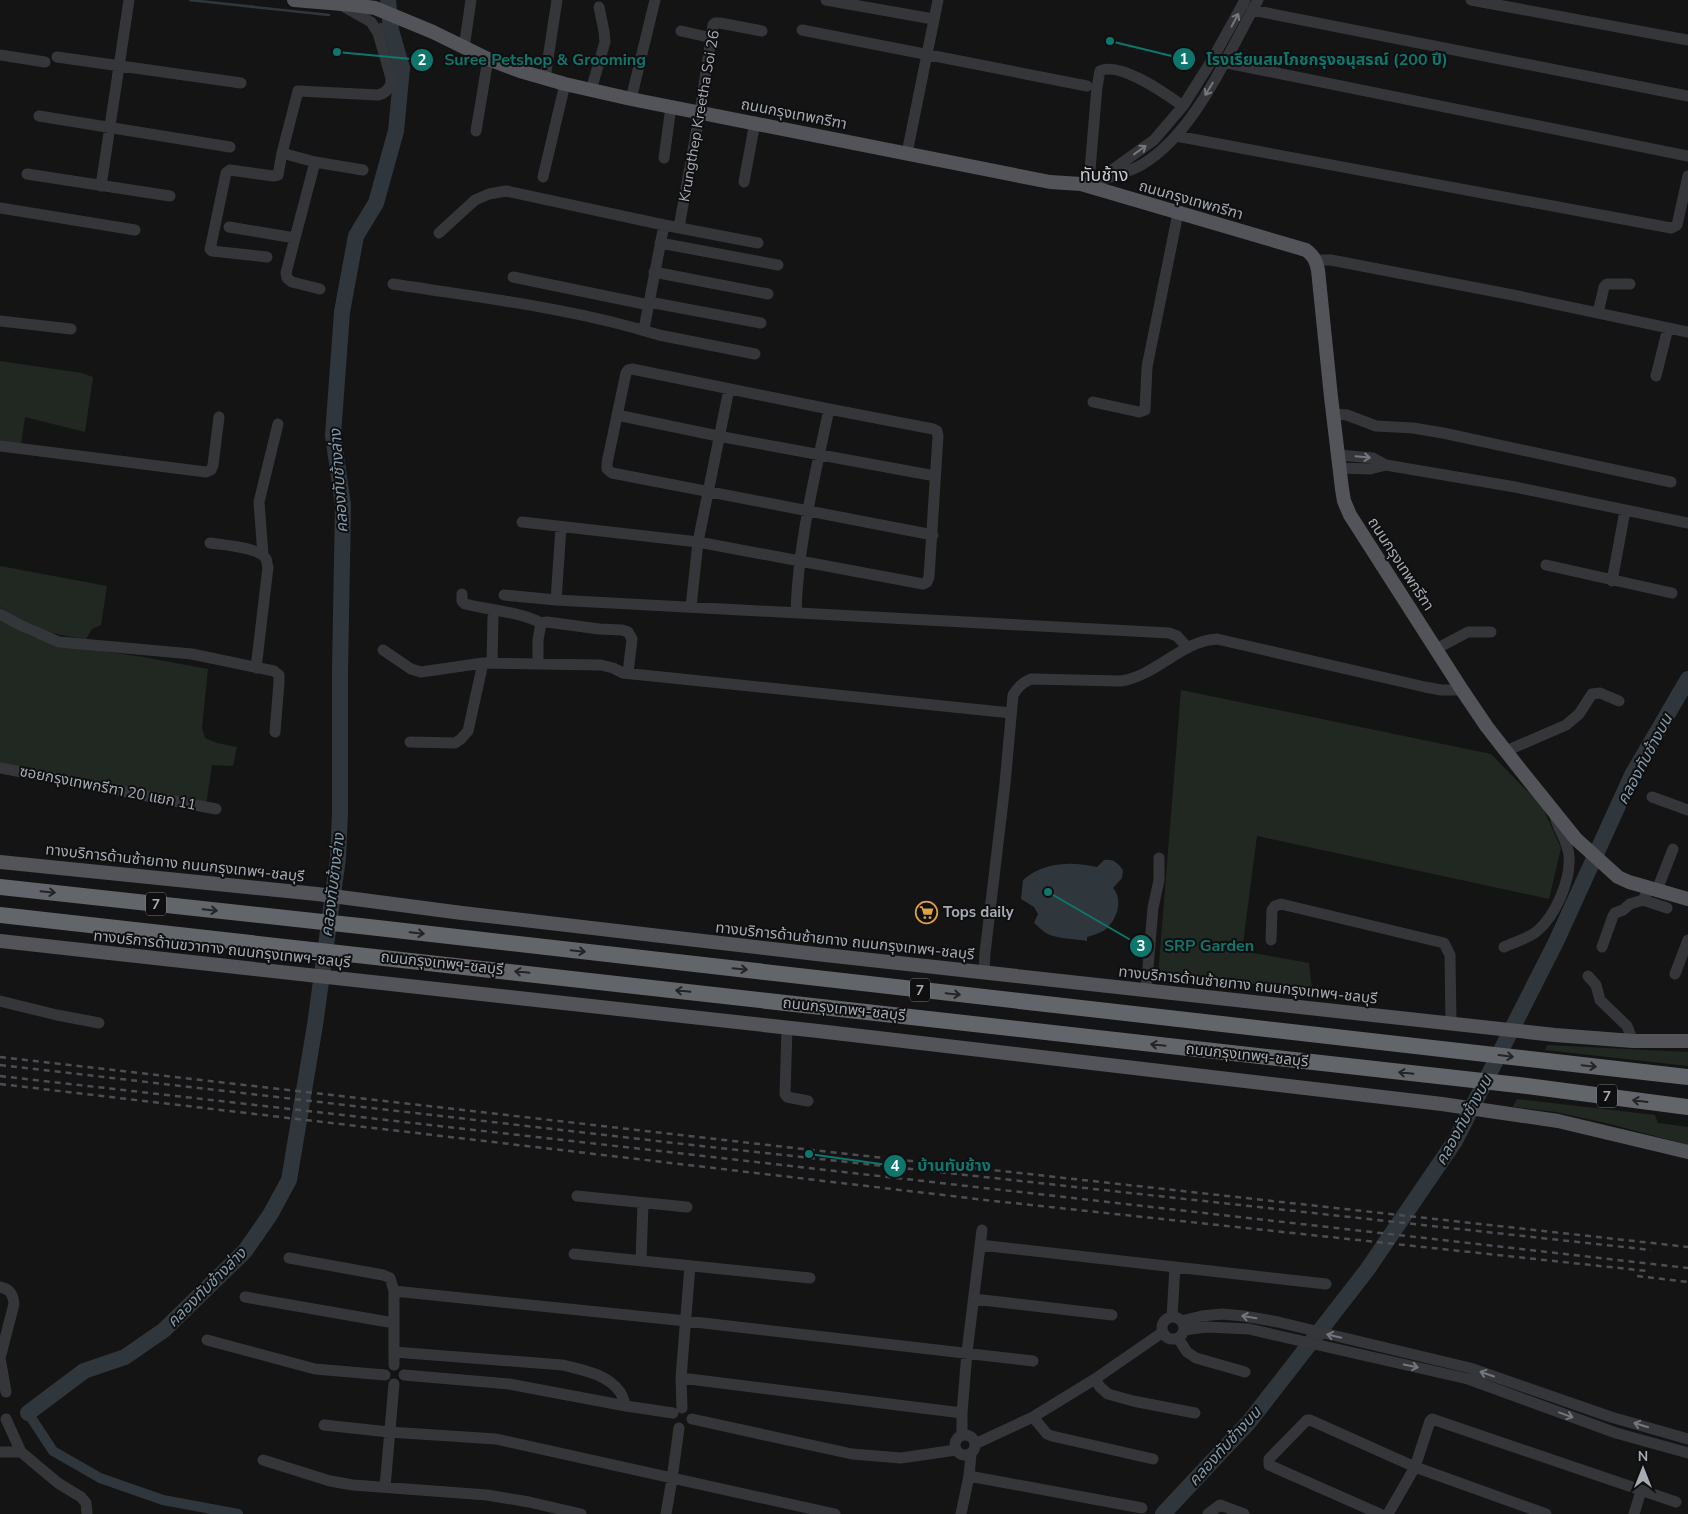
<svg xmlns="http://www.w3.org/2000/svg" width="1688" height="1514" viewBox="0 0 1688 1514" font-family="'Nunito Sans','Noto Sans Thai',sans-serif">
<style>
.green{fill:#212821}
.water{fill:#2f373d}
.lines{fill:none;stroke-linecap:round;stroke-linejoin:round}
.stream{stroke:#2f373d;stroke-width:2.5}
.canal{stroke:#2f373d;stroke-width:10}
.river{stroke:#2f373d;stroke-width:16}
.minor{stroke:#35363a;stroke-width:11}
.major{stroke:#525459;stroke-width:14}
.highway{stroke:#62656a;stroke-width:16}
.rail{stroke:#4d4e53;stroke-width:2.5;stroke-dasharray:6 5;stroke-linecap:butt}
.oneway{stroke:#74777d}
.oneway2{stroke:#242426}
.labels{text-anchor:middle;stroke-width:4;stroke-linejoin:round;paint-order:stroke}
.shield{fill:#0f0f10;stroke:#797d83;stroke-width:1}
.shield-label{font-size:14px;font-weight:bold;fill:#a7acb4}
.street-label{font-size:15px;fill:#a7acb4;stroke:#0f0f10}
.poi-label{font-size:15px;font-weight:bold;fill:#a7acb4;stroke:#0f0f10;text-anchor:start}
.water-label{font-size:16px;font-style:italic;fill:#829aab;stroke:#0f0f10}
.quarter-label{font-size:18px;fill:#c8cbd1;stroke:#0f0f10}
.leader{fill:none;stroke:#0f766e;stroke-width:2}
.callout-dot{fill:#0f766e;stroke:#0f0f10;stroke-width:2}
.mark-label{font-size:15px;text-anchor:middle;font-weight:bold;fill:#fff}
.callout-label{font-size:16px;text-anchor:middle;font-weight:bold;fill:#0f766e;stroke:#0f0f10;stroke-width:4;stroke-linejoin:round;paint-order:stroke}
</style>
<rect width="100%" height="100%" fill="#141415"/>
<path class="green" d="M 0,361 L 82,373 L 93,377 L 85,432 L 25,417 L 21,445 L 0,442 Z
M 0,566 L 107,586 L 101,625 L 92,629 L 86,639 C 52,635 29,628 0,607 Z
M 0,618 L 30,636 L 57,645 L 143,657 L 208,669 L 202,728 L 205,738 L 217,743 L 237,747 L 233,766 L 212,765 L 206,805 L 0,765 Z
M 1181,690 L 1491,754 L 1542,806 L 1561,848 L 1549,899 L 1257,836 L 1242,951 L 1309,963 L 1312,989 L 1158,976 Z
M 1547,1045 L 1688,1052 L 1688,1066 L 1545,1050 Z
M 1517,1099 L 1655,1115 L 1658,1123 L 1688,1127 L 1688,1145 L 1610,1124 L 1556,1112 L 1513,1107 Z"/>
<path class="water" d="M 1104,860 C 1113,859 1117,862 1123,870 L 1122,878 L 1113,888 C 1123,900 1118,918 1106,929 C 1101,933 1093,935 1087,937 L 1087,941 C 1076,939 1061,939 1050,935 C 1044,933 1039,927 1034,923 L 1038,914 L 1034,907 L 1021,899 L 1023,880 C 1043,862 1072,861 1097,867 Z"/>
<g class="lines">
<path class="stream" d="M 190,0 L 329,15
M 387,0 L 388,0"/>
<path class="canal" d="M 381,28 L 391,30
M 28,1413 L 53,1451 L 100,1478 L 163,1500 L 238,1514"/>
<path class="river" d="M 28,1413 L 84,1371 L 125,1357 L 164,1330 L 245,1251 L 270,1215 L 289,1180 L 315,1025 L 338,858 L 340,814 L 340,671 L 343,505 L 333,435 L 342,312 L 356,236 L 376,203 L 396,131 L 402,68 L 391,30 L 388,0
M 1163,1514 L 1249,1422 L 1367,1270 L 1455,1141 L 1556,942 L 1632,775 L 1688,679"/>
<path class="minor" d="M 826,0 L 933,19
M 1471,0 L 1688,40
M 1252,10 L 1688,96
M 802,30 L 1087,86
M 681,31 L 712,38
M 464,48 L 471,0
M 0,55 L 45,62
M 57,57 L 241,83
M 1212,60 L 1688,156
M 545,78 L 557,0
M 591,90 L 605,42 L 604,31 L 599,7
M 631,99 L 655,0
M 39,116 L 230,147
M 476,131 L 488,59
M 1176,136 L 1671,228 L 1677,225 L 1688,176
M 907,153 L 938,0
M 664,158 L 671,107
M 315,162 L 363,170
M 27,174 L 170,196
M 1105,175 L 1154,140 L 1183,106 L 1212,60 L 1245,0
M 543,177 L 565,84
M 744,182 L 755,122
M 1089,182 L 1097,87 L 1100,71 C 1120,61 1166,94 1183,106
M 1081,184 C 1102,179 1124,175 1143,164 C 1196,132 1228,53 1258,0
M 101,186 L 129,0
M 0,208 L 135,230
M 229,227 L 295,238 L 315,162 L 282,153 L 298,91 L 378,95 C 386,93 392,87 391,78 L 378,33 L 371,22 L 341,5
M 679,227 L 700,112 L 713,25 L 715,23 L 720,23 L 762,31
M 439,233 L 475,200 L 489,194 L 506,191 L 664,225 L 758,243
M 295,238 L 286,273 L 287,278 L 292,282 L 320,289
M 660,243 L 778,265
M 267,257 L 212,251 L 210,249 L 211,245 L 226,173 L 230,170 L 273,176 L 278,175 L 282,153
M 1315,260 L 1331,260 L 1518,296 L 1688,332
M 654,272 L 768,294
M 513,277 L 649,305
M 393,284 C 482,298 573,308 659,335 L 755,354
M 649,302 L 761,323
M 1598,313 L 1604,287 L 1607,284 L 1630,284
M 0,321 L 71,329
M 644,329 L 664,225
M 1656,376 L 1668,328
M 1093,402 L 1139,412 L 1145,410 L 1147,367 L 1178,213
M 1333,414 L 1347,415 L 1376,426 L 1413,428 L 1443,433 L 1671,482
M 617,415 L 718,436 L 935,476
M 0,446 L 206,472 L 211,470 L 213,465 L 219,417
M 1338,455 L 1373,458 L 1386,465 L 1515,487 L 1688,523
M 1340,468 L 1370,469 L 1386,465
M 522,522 L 698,542 L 923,584 L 927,582 L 929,577 L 938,436 L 937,431 L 933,429 L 829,409 L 632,369 L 628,370 L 626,373 L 607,463 L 607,469 L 612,473 L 933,535
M 210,543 C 222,545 260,547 266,559 C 267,560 267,566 268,567 L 256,668
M 263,555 L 259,502 L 278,424
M 1546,565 L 1672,593
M 1612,581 L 1625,511
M 462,594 L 462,601 L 465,604 C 488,610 522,612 541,623
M 504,595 L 556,600 L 1169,633 L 1177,636 L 1188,648
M 556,600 L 561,527
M 691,607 L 698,542 L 729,389
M 796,612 C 798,543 815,476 829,409
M 0,614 L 22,626 L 59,642 L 192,654 L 274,671 L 279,675 L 279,682 L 275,732
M 1436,649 L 1468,632 L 1491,632
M 383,650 L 411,669 L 421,672 L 483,663 L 601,665 L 613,668 L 623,673 L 1011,713
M 492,663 L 493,617
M 538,664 L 538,640 L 541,623 L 547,622 L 599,629 L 622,630 L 628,632 L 632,639 L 628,673
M 410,742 L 455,743 L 461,739 L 468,731 L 483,663
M 1506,751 L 1566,725 L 1579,714 L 1592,694 L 1600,693 L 1619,701
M 0,768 L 216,809
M 1652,797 L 1688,810
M 1657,890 L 1673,849
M 1643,900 L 1667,908
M 1271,940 L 1272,910 L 1275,906 L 1281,904 L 1444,943 L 1450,955 L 1451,1024
M 1504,947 C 1514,942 1527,939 1536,932 C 1555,917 1571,880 1569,856 C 1568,841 1558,830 1555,816
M 1602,947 L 1613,916 L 1615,913 L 1623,910 L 1630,904 L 1643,900 L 1649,888
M 984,972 L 985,953 L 1005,784 L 1013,695 C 1018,687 1022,683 1031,679 L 1121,681 C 1156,676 1181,641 1217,639 L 1425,687 L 1441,690 L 1462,690
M 1675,974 L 1688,940
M 1588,976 L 1596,985 L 1600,1000 L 1627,1026 L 1633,1041
M 1146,991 L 1153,908 L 1159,880 L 1159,858
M 0,1001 L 57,1015 L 99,1023
M 787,1028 L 785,1094 L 787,1097 L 808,1101
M 577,1196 L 687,1207
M 980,1245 L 1326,1284
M 574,1254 L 810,1278
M 289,1258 L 383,1275 L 390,1278 L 394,1291 L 394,1365
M 641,1261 L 643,1203
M 0,1287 C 10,1289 13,1294 14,1304 L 0,1358 L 6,1392
M 394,1291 L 686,1321 L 1033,1361
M 245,1297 L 394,1323
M 974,1299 L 1112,1315
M 1172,1317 L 1175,1267
M1162 1328a11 11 0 1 1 22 0a11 11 0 1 1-22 0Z
M 1181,1321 L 1202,1316 L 1222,1314 L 1244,1316 L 1278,1322 L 1470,1368 L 1611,1417 L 1688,1439
M 1184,1330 L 1206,1327 L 1249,1329 L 1468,1379 L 1616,1433 L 1688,1453
M 1178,1338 L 1187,1352 L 1196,1358 L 1245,1372
M 207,1340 L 315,1369 L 385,1375
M 394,1352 L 563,1365 C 583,1370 607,1374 620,1392 C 623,1396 624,1402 626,1406
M 404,1375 L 509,1384 L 626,1406 L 673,1413
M 681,1378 L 962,1413
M 1095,1379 L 1100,1387 L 1108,1394 L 1133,1401 L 1195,1413
M 682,1408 L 681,1378 L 690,1266
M 1033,1417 L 1047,1434 L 1052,1436 L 1153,1459
M 6,1419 L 21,1452 L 58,1483 L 81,1497 L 86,1503 L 87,1514
M 692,1419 L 852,1454 L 901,1458 L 956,1450
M 324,1425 L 389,1432 L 496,1439 L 835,1514
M955 1445a10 10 0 1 1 20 0a10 10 0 1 1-20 0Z
M 962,1435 L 962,1413 L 967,1352 L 982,1230
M 975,1444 L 1033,1417 L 1095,1379 L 1163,1332
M 0,1452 L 21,1452
M 263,1460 L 330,1481 L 353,1485 L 487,1495 L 529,1502 L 581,1514
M 969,1476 L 1142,1508
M 385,1487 L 394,1384
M 666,1514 L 672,1479 L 679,1428
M 961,1514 L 969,1476 L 971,1454
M 1208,1514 L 1220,1505 L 1244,1514
M 1380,1514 L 1269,1465 L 1269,1459 L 1307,1420 L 1310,1420 L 1415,1467 L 1546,1514
M 1388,1514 L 1415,1467 L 1430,1421 L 1432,1419 L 1676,1502
M 1634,1514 L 1641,1491"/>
<path class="major" d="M 294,0 L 354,5 L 375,8 L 433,32 L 488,59 L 520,71 L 565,84 L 631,99 L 1050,182 L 1081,184 L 1306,250 C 1314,256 1316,261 1318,270 L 1331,397 L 1342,489 L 1344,501 L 1350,515 L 1462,690 L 1487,727 L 1519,768 L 1576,839 L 1618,877 L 1629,882 L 1688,899
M 0,862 L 317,894 L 462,913 L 825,955 L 1555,1035 L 1633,1041 L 1688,1041
M 0,941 L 818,1031 L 1442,1104 L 1558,1121 L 1688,1152"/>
<path class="highway" d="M 0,887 L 369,927 L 1688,1077
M 0,915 L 1527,1086 L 1688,1107"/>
<path class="rail" d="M 0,1057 L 794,1148 L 1688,1247
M 0,1065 L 674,1143 L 1651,1250
M 0,1076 L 1688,1268
M 0,1084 L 994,1201 L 1647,1271
M 1637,1276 L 1688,1282"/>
</g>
<defs><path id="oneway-shaft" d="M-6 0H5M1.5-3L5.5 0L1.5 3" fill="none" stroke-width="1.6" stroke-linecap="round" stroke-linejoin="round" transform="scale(1.25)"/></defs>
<g class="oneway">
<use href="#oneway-shaft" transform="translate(1235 20) rotate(-62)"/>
<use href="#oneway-shaft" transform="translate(1209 89) rotate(121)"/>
<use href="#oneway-shaft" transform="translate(1140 150) rotate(-36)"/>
<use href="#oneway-shaft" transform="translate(1363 457) rotate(5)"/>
<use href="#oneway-shaft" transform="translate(1249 1317) rotate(-171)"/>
<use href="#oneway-shaft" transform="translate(1334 1336) rotate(-166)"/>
<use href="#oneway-shaft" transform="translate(1411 1366) rotate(12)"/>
<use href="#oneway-shaft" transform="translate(1487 1374) rotate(-161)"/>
<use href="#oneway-shaft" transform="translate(1566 1415) rotate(20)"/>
<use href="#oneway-shaft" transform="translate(1641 1425) rotate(-163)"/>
</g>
<g class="oneway2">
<use href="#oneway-shaft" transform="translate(48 892) rotate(6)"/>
<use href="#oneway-shaft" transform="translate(210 910) rotate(6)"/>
<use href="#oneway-shaft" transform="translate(417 933) rotate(6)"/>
<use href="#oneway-shaft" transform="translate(578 951) rotate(6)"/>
<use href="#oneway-shaft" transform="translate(740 969) rotate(6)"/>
<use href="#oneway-shaft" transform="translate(522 972) rotate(-174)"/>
<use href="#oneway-shaft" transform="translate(683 991) rotate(-174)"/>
<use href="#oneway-shaft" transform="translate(953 994) rotate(6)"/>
<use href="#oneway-shaft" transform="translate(1158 1045) rotate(-174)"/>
<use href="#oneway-shaft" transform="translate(1506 1056) rotate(7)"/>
<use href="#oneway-shaft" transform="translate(1589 1066) rotate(6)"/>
<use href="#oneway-shaft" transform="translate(1406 1073) rotate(-174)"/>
<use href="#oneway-shaft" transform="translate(1640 1101) rotate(-173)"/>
</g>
<defs>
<symbol id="supermarket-ring" viewBox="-11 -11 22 22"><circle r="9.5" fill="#0f0f10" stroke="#dca145" stroke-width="1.5"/><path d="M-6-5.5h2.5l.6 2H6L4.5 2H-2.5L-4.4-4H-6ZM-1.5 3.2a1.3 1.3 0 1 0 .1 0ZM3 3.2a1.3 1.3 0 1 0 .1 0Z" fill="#dca145"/></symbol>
</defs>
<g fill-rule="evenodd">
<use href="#supermarket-ring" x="914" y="900" width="25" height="25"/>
</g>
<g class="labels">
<g class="shield">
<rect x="146" y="892.5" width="20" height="23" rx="4"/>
<rect x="910" y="978.5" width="20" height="23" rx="4"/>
<rect x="1597" y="1084.5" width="20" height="23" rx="4"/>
</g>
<g class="shield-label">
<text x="156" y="909">7</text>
<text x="920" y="995">7</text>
<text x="1607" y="1101">7</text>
</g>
<g class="street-label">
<text transform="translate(794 114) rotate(11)" y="5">ถนนกรุงเทพกรีฑา</text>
<text transform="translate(699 116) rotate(-80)" y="5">Krungthep Kreetha Soi 26</text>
<text transform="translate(1191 200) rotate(16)" y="5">ถนนกรุงเทพกรีฑา</text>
<text transform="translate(1401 564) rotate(57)" y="5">ถนนกรุงเทพกรีฑา</text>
<text transform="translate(108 788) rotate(11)" y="5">ซอยกรุงเทพกรีฑา 20 แยก 11</text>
<text transform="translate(175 863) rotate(6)" y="5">ทางบริการด้านซ้ายทาง ถนนกรุงเทพฯ-ชลบุรี</text>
<text transform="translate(845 941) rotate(6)" y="5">ทางบริการด้านซ้ายทาง ถนนกรุงเทพฯ-ชลบุรี</text>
<text transform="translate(222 949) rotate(6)" y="5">ทางบริการด้านขวาทาง ถนนกรุงเทพฯ-ชลบุรี</text>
<text transform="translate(442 963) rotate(6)" y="5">ถนนกรุงเทพฯ-ชลบุรี</text>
<text transform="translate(1248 985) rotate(6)" y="5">ทางบริการด้านซ้ายทาง ถนนกรุงเทพฯ-ชลบุรี</text>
<text transform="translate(844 1009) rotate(6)" y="5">ถนนกรุงเทพฯ-ชลบุรี</text>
<text transform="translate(1247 1055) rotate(6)" y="5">ถนนกรุงเทพฯ-ชลบุรี</text>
</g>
<g class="poi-label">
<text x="943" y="917">Tops daily</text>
</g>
<g class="water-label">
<text transform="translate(338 481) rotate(-94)" y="6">คลองทับช้างล่าง</text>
<text transform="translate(1644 759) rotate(-62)" y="6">คลองทับช้างบน</text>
<text transform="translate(332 885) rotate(-83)" y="6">คลองทับช้างล่าง</text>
<text transform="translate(1463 1120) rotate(-61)" y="6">คลองทับช้างบน</text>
<text transform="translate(206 1287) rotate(-45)" y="6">คลองทับช้างล่าง</text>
<text transform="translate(1224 1446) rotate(-48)" y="6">คลองทับช้างบน</text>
</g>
<g class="quarter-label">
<text x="1104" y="181">ทับช้าง</text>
</g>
</g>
<path class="leader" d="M1110 41L1184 59M337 52L422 60M1048 892L1141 946M809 1154L895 1166"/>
<g class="callout-dot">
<circle cx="1110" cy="41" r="5"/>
<circle cx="337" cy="52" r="5"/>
<circle cx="1048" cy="892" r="5"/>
<circle cx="809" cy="1154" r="5"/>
<circle cx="1184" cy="59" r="12"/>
<circle cx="422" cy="60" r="12"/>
<circle cx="1141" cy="946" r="12"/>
<circle cx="895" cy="1166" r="12"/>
</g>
<g class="mark-label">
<text x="1184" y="64">1</text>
<text x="422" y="65">2</text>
<text x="1141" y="951">3</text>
<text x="895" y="1171">4</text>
</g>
<g class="callout-label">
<text x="1327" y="65">โรงเรียนสมโภชกรุงอนุสรณ์ (200 ปี)</text>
<text x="545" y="65">Suree Petshop &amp; Grooming</text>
<text x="1209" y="951">SRP Garden</text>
<text x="954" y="1171">บ้านทับช้าง</text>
</g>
<g transform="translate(1643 1469)" stroke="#0f0f10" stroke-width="4" paint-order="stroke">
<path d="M0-4L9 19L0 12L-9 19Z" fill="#a7acb4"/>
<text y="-8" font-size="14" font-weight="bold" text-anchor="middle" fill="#a7acb4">N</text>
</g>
</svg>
